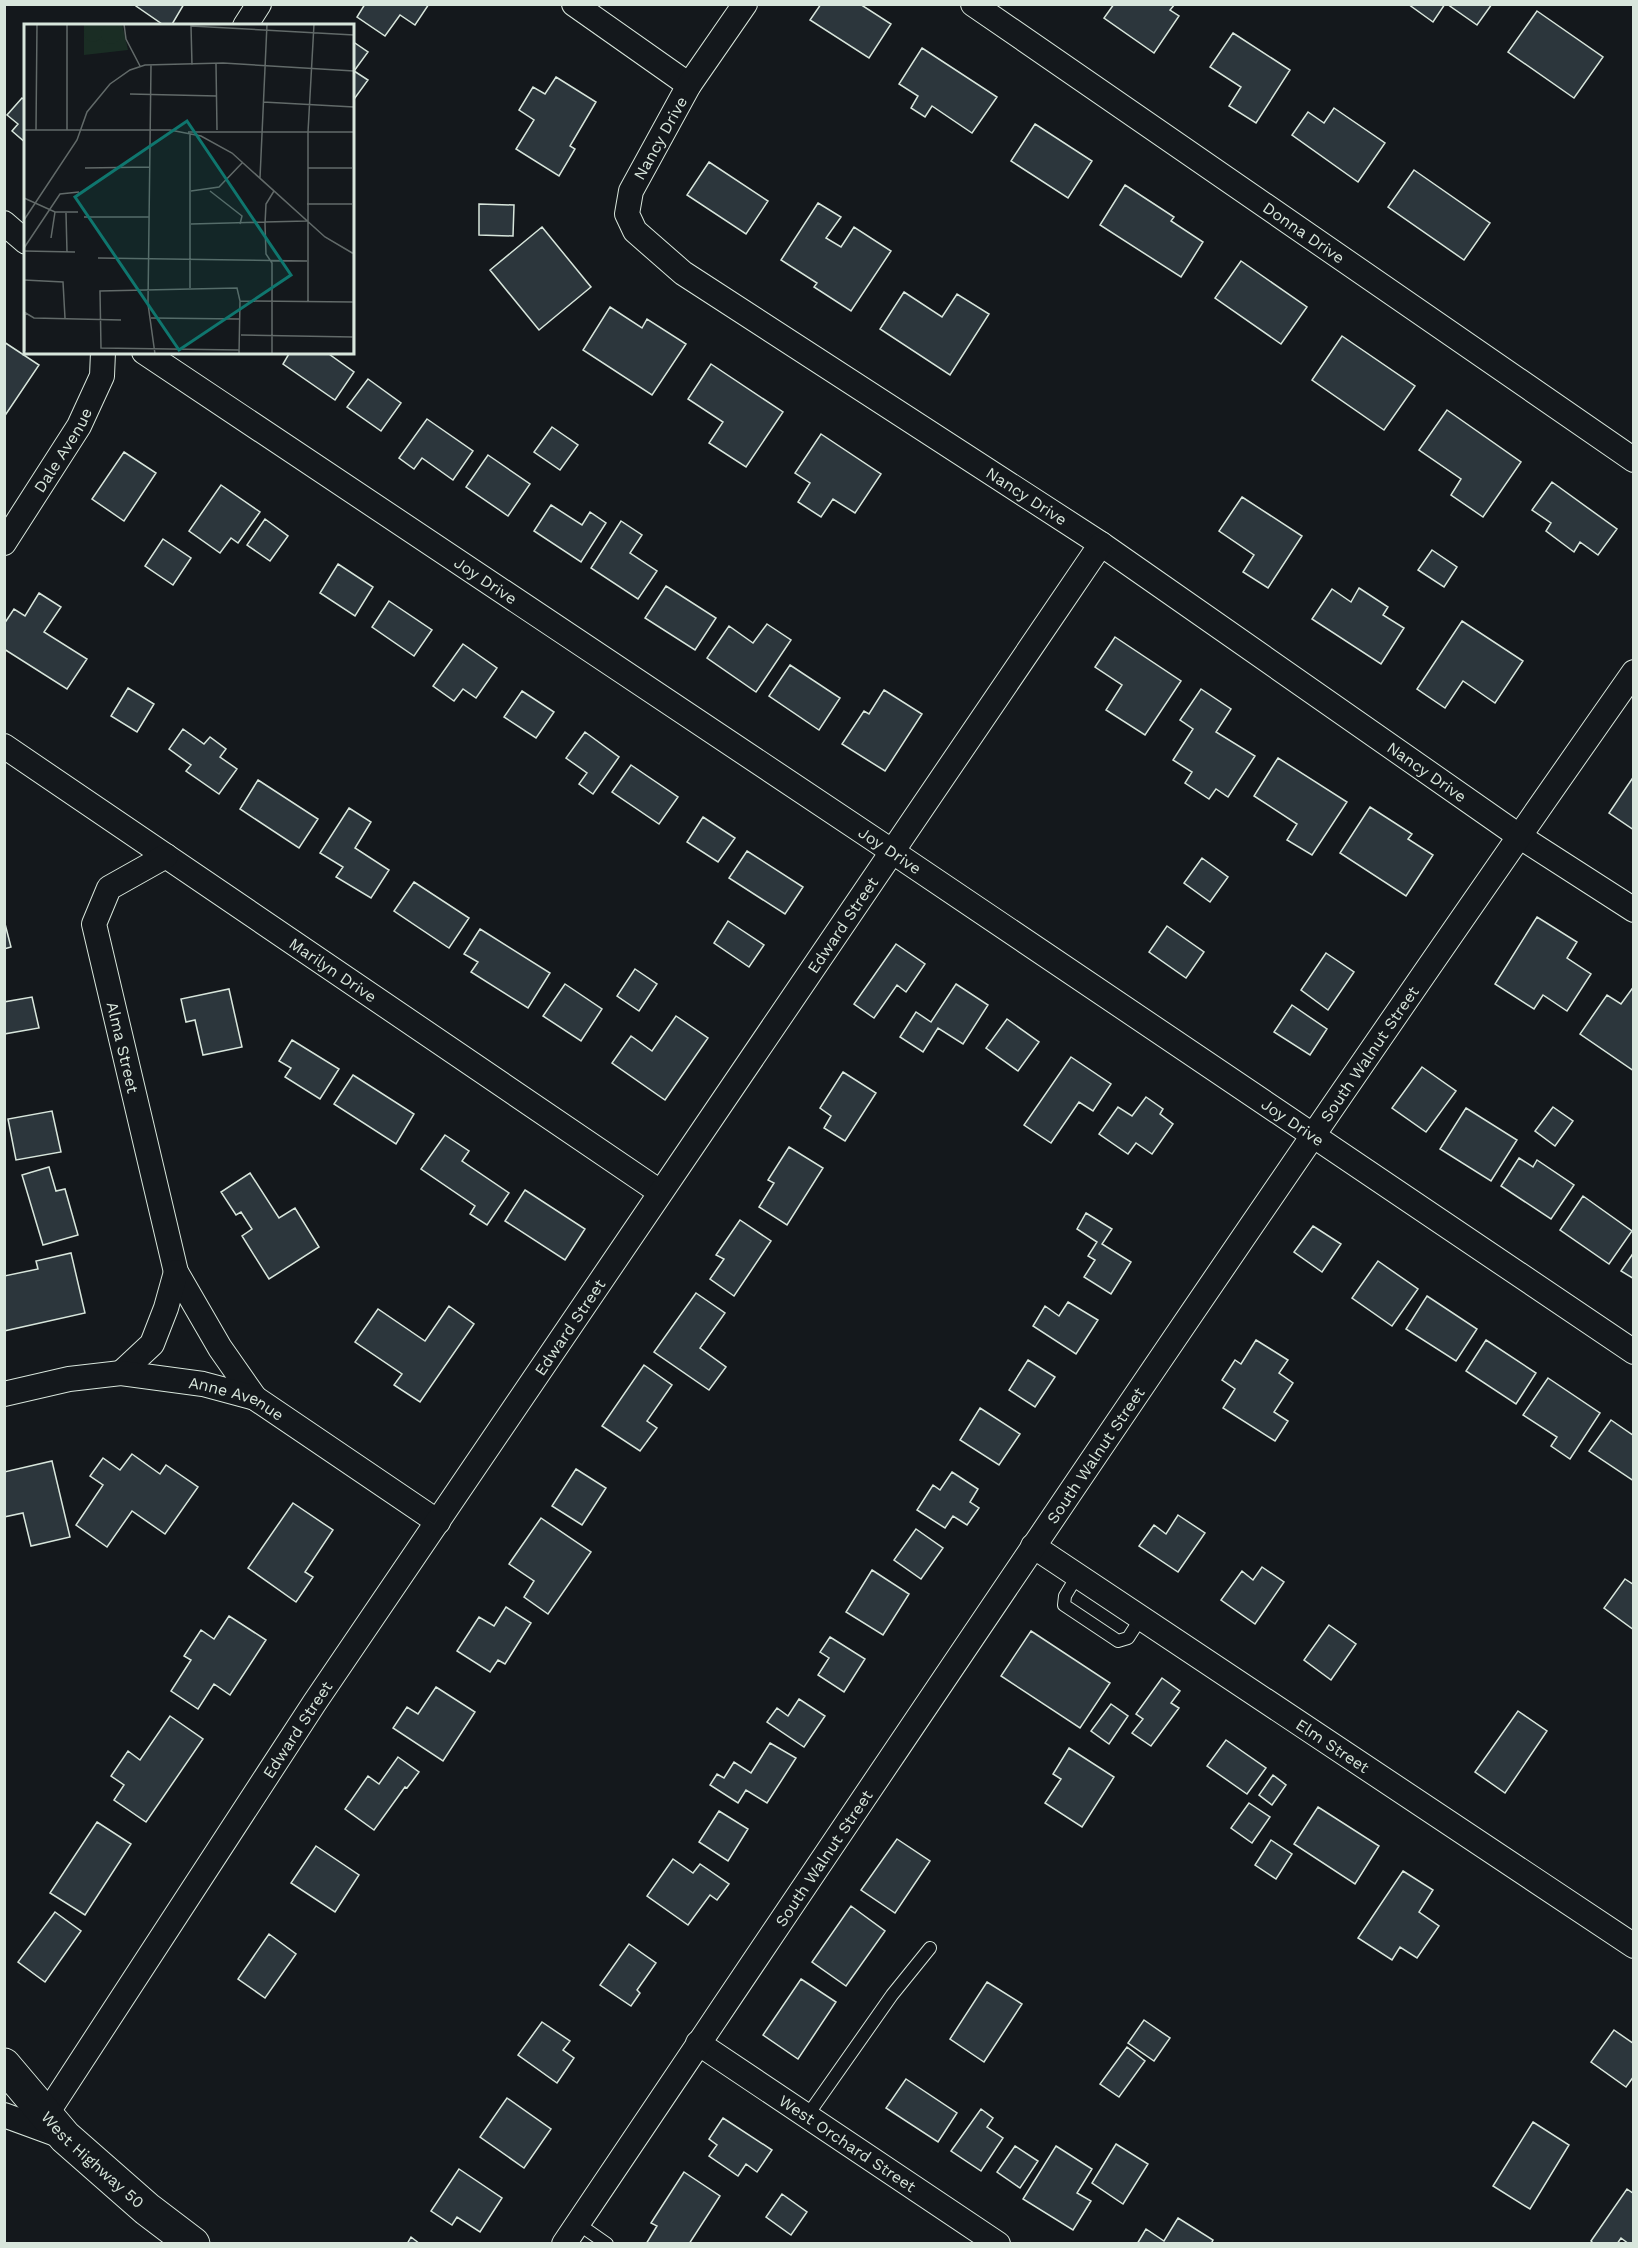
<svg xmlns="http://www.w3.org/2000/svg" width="1638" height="2248" viewBox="0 0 1638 2248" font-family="'Work Sans',sans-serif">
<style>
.building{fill:#2c363c;stroke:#d8e6dc;stroke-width:1.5}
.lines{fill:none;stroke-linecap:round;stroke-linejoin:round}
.service-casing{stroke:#d8e6dc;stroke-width:14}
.minor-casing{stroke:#d8e6dc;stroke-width:26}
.secondary-casing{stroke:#d8e6dc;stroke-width:35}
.service{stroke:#14181c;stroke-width:12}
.minor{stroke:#14181c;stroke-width:24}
.secondary{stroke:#14181c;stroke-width:33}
.labels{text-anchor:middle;stroke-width:4.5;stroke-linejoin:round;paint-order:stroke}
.street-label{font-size:16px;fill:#d8e6dc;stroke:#14181c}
.inset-road{fill:none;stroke:#626a69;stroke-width:1.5}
.view{fill:#0f766e;fill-opacity:0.15;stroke:#0f766e;stroke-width:3}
.inset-edge{fill:none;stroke:#d8e6dc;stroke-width:3}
</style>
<rect width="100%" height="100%" fill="#14181c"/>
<path class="building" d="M 137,4 L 184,4 L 171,26 L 165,26 L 136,6 Z
M 365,4 L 429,4 L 415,25 L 400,15 L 385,36 L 357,17 Z
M 821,4 L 860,4 L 891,24 L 869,58 L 810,20 Z
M 1114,4 L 1175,4 L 1170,10 L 1179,16 L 1154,53 L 1104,18 Z
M 1408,4 L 1445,4 L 1433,22 Z
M 1447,4 L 1492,4 L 1477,25 Z
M 1537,11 L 1603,57 L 1574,98 L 1508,52 Z
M 1233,33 L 1290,70 L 1256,123 L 1229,106 L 1241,87 L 1210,67 Z
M 352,41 L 368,52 L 354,71 L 368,80 L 352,102 Z
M 922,48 L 997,97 L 972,133 L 932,106 L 925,117 L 911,108 L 918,96 L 899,84 Z
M 556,77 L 596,102 L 570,146 L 575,149 L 559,176 L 516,149 L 534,120 L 519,110 L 533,87 L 545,94 Z
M 22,98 L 26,101 L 26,143 L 12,131 L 18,124 L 7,115 Z
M 1334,108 L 1385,143 L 1358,182 L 1292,135 L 1308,112 L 1324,123 Z
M 1035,124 L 1092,161 L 1068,198 L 1011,161 Z
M 709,162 L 768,201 L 746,234 L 687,195 Z
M 1414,170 L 1490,223 L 1464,260 L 1388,207 Z
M 1125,185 L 1174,217 L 1171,221 L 1203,242 L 1181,277 L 1100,225 Z
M 818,203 L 841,217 L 826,238 L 841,247 L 854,227 L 891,251 L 851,311 L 814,287 L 817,283 L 781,260 Z
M 479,204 L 514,205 L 513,236 L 479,235 Z
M 542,227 L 591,287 L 539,330 L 490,270 Z
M 1241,261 L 1307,307 L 1281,344 L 1215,298 Z
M 904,292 L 942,317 L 957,294 L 989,314 L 950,375 L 880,329 Z
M 610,307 L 642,328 L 647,319 L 686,344 L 652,395 L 583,350 Z
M 1342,336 L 1415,386 L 1384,430 L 1312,380 Z
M 4,342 L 39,365 L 4,417 Z
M 290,352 L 326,352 L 354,372 L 335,400 L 283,364 Z
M 711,364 L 783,412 L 746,467 L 709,443 L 723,422 L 688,399 Z
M 368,379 L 401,403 L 381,431 L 347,407 Z
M 1447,410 L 1521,462 L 1483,517 L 1451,495 L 1461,479 L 1419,450 Z
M 427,419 L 473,451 L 453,480 L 422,458 L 414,469 L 399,458 Z
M 552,427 L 578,445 L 560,470 L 534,452 Z
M 821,434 L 881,474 L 855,513 L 833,499 L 821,517 L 798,502 L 810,483 L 795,473 Z
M 124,452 L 156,473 L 124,521 L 92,499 Z
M 488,455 L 530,484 L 508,516 L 466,487 Z
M 1552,482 L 1617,529 L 1598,555 L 1580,542 L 1574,552 L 1546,531 L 1551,523 L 1532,510 Z
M 221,485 L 260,512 L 238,543 L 231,538 L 220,553 L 189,531 Z
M 1242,497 L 1302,536 L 1268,588 L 1243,572 L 1254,555 L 1219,531 Z
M 551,505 L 582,525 L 590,512 L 606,523 L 581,562 L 534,531 Z
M 265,519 L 288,536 L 270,561 L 247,545 Z
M 621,521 L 642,535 L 630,553 L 657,571 L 638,599 L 591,568 Z
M 163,539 L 191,558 L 173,585 L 145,566 Z
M 1432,550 L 1457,567 L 1444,587 L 1418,570 Z
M 338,564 L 373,587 L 355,616 L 320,593 Z
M 666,586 L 716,618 L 695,650 L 645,618 Z
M 1359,588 L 1388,607 L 1383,615 L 1404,628 L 1381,664 L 1312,619 L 1332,589 L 1351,602 Z
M 39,593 L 61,607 L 44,632 L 87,659 L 67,689 L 4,649 L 4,624 L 14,609 L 25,616 Z
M 389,601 L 432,630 L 414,656 L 372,627 Z
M 1462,621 L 1523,661 L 1495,703 L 1463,681 L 1445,708 L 1417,689 Z
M 767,624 L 791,640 L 756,692 L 707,658 L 729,626 L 753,643 Z
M 1115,637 L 1181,681 L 1145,735 L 1106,710 L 1122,685 L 1095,667 Z
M 463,644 L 497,668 L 476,698 L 463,689 L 454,701 L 433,686 Z
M 790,665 L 840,698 L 819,730 L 769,696 Z
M 128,688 L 154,704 L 137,732 L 111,716 Z
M 1201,689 L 1231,709 L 1216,732 L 1255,756 L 1228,797 L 1216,789 L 1209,799 L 1185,783 L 1192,772 L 1173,760 L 1193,729 L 1180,720 Z
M 884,690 L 922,714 L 885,771 L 842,744 L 864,711 L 869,714 Z
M 522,691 L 554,712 L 536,738 L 504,717 Z
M 183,729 L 204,744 L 210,737 L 226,749 L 220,757 L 237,769 L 219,794 L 186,771 L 191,765 L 169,749 Z
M 585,732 L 619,757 L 593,794 L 579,784 L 587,773 L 566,758 Z
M 1278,758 L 1347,802 L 1312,855 L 1287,840 L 1297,824 L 1254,796 Z
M 631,765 L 678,797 L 659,824 L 612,792 Z
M 1634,776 L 1634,830 L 1609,813 Z
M 258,780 L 318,819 L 299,848 L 240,809 Z
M 1370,807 L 1412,834 L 1408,839 L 1433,855 L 1406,896 L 1340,853 Z
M 349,808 L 371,822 L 355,848 L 389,870 L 371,898 L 336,877 L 343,867 L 320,853 Z
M 703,817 L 735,838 L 718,862 L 687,842 Z
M 747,851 L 803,887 L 785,914 L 729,878 Z
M 1202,858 L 1228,877 L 1210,902 L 1184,883 Z
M 414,882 L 469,918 L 449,948 L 394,911 Z
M 1537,917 L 1577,942 L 1567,958 L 1591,974 L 1567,1011 L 1543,995 L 1534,1009 L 1495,984 Z
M 4,920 L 11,947 L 4,949 Z
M 728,921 L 764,945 L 749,967 L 714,943 Z
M 1167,926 L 1204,952 L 1186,978 L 1149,952 Z
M 480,929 L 550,973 L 528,1008 L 471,972 L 478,962 L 464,954 Z
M 896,944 L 925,964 L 906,992 L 897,985 L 874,1018 L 854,1004 Z
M 1326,953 L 1354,972 L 1328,1010 L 1301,990 Z
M 635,969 L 657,984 L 639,1011 L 617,996 Z
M 565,984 L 602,1009 L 581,1041 L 543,1016 Z
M 956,984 L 988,1005 L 963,1044 L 938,1028 L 923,1052 L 900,1037 L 916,1012 L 931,1022 Z
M 1634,986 L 1634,1071 L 1580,1034 L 1607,995 L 1621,1004 Z
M 229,989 L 242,1047 L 203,1055 L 195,1020 L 186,1022 L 181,999 Z
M 32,997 L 39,1028 L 4,1034 L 4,1002 Z
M 1292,1005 L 1327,1029 L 1310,1055 L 1274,1032 Z
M 676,1016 L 708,1038 L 665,1100 L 612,1063 L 631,1036 L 652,1051 Z
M 1007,1019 L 1039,1042 L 1018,1071 L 986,1048 Z
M 292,1040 L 339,1069 L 320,1099 L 285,1077 L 291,1068 L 279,1061 Z
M 1071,1057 L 1111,1084 L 1093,1111 L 1079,1102 L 1051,1143 L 1024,1125 Z
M 1422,1067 L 1456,1091 L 1426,1132 L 1392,1108 Z
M 843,1072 L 876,1093 L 845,1141 L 824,1128 L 831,1116 L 820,1108 Z
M 353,1075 L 414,1114 L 396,1144 L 334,1104 Z
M 1146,1097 L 1163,1109 L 1160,1114 L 1173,1124 L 1152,1154 L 1136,1143 L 1128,1154 L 1099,1134 L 1118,1107 L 1132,1116 Z
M 1553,1107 L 1573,1121 L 1555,1146 L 1535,1131 Z
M 1466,1108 L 1517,1140 L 1491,1181 L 1440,1149 Z
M 52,1111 L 61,1152 L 16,1160 L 8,1119 Z
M 445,1135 L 469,1151 L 462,1161 L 509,1193 L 487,1225 L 470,1214 L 475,1206 L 421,1169 Z
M 789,1147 L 823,1168 L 787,1225 L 759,1207 L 774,1183 L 768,1180 Z
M 1519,1158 L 1533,1167 L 1537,1160 L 1574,1185 L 1551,1219 L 1501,1186 Z
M 49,1167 L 56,1191 L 65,1189 L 78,1235 L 43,1245 L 22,1175 Z
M 250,1173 L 279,1218 L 295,1208 L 319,1247 L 269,1279 L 242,1236 L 252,1229 L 241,1212 L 236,1215 L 221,1192 Z
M 525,1190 L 585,1229 L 565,1260 L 505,1221 Z
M 1583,1196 L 1632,1231 L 1609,1264 L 1560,1230 Z
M 1086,1213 L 1112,1229 L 1102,1244 L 1131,1262 L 1111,1294 L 1084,1277 L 1095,1260 L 1088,1256 L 1097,1242 L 1077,1229 Z
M 740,1220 L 771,1241 L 734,1296 L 710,1279 L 724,1259 L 716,1255 Z
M 1313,1226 L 1341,1244 L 1322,1272 L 1294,1252 Z
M 1634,1252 L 1634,1279 L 1621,1271 Z
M 71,1253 L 85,1313 L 4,1331 L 4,1276 L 38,1269 L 36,1261 Z
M 1378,1261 L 1418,1289 L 1392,1326 L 1352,1298 Z
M 696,1293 L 725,1313 L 700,1348 L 726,1367 L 709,1390 L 654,1352 Z
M 1427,1296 L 1477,1329 L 1456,1361 L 1406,1329 Z
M 1068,1302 L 1098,1320 L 1076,1354 L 1033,1326 L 1045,1306 L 1059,1316 Z
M 449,1306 L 474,1324 L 420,1402 L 394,1385 L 402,1374 L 355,1342 L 378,1309 L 425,1341 Z
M 1256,1340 L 1288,1360 L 1279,1373 L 1293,1383 L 1274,1412 L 1288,1421 L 1275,1441 L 1223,1408 L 1235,1389 L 1222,1380 L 1235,1360 L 1241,1364 Z
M 1486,1340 L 1536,1373 L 1516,1404 L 1466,1371 Z
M 1028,1360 L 1055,1377 L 1035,1407 L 1009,1390 Z
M 644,1365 L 672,1385 L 647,1421 L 657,1428 L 640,1451 L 602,1426 Z
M 1548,1378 L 1600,1413 L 1570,1459 L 1551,1446 L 1557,1437 L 1523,1415 Z
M 980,1408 L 1020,1434 L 999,1465 L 960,1440 Z
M 1611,1420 L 1634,1436 L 1634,1481 L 1589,1451 Z
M 132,1454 L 160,1474 L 166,1465 L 198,1487 L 165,1534 L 132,1511 L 107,1547 L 76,1525 L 103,1485 L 90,1476 L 103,1458 L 120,1470 Z
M 52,1461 L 70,1537 L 31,1546 L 23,1513 L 4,1517 L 4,1472 Z
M 576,1469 L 606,1488 L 582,1525 L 552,1506 Z
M 952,1472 L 978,1489 L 970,1502 L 979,1508 L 967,1525 L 953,1516 L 945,1528 L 917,1510 L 933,1485 L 940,1490 Z
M 293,1503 L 333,1530 L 305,1572 L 313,1577 L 296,1602 L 248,1568 Z
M 1178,1515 L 1205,1533 L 1178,1572 L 1139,1546 L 1154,1525 L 1166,1534 Z
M 541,1518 L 591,1552 L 548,1614 L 524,1597 L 534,1581 L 509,1564 Z
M 916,1529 L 943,1548 L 921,1579 L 894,1560 Z
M 1262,1567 L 1284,1582 L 1255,1624 L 1221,1600 L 1242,1571 L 1253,1580 Z
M 872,1570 L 909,1594 L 883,1635 L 846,1612 Z
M 1625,1579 L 1634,1585 L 1634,1630 L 1604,1608 Z
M 506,1607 L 531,1623 L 505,1664 L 498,1660 L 490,1672 L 457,1651 L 479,1617 L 494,1626 Z
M 229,1616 L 266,1640 L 230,1695 L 214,1684 L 198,1709 L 171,1691 L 191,1660 L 184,1656 L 201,1630 L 214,1639 Z
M 1329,1625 L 1356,1644 L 1331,1680 L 1304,1660 Z
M 1031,1631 L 1110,1683 L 1080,1728 L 1001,1676 Z
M 830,1637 L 865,1659 L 844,1692 L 818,1675 L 829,1658 L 820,1652 Z
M 1162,1678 L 1180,1691 L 1171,1703 L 1179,1708 L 1151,1746 L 1132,1733 L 1143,1719 L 1136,1714 Z
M 436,1687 L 475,1712 L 443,1761 L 393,1728 L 407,1707 L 418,1714 Z
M 799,1699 L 825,1716 L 804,1747 L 767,1722 L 777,1708 L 788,1716 Z
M 1111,1704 L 1128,1716 L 1109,1744 L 1091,1731 Z
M 1518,1711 L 1547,1731 L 1505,1793 L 1475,1772 Z
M 170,1716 L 203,1739 L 146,1822 L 114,1800 L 124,1785 L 111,1776 L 128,1751 L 140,1760 Z
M 1226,1740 L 1266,1768 L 1247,1794 L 1207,1766 Z
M 770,1743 L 796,1758 L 767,1803 L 746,1790 L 738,1803 L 710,1785 L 717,1774 L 724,1778 L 734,1762 L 751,1773 Z
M 1069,1748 L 1114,1777 L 1082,1827 L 1045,1803 L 1061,1779 L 1053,1774 Z
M 398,1757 L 419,1772 L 407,1788 L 405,1787 L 374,1830 L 345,1809 L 368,1776 L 379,1784 Z
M 1273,1775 L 1286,1785 L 1272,1805 L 1259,1795 Z
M 1249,1803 L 1270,1817 L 1252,1843 L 1231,1828 Z
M 1318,1807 L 1379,1846 L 1355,1884 L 1294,1844 Z
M 719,1811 L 748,1829 L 728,1861 L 699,1842 Z
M 97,1822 L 131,1844 L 85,1915 L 50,1893 Z
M 897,1839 L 930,1861 L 895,1913 L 861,1890 Z
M 1271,1840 L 1292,1854 L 1276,1879 L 1255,1865 Z
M 316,1846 L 359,1875 L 335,1912 L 291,1883 Z
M 673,1859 L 693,1873 L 700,1864 L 729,1884 L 717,1900 L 710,1895 L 688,1925 L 647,1896 Z
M 1403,1871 L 1433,1890 L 1419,1912 L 1439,1926 L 1417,1958 L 1400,1947 L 1392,1960 L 1358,1938 Z
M 851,1906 L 885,1931 L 846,1986 L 812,1962 Z
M 55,1912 L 81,1931 L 45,1982 L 18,1962 Z
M 269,1934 L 296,1954 L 265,1998 L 238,1979 Z
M 629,1944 L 656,1963 L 637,1990 L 640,1993 L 631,2006 L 600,1985 Z
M 801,1979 L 836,2002 L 798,2059 L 763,2035 Z
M 987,1982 L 1022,2004 L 984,2062 L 950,2039 Z
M 1144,2020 L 1170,2038 L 1154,2061 L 1128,2043 Z
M 542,2022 L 570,2041 L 563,2050 L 574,2058 L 557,2083 L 518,2055 Z
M 1614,2030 L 1634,2044 L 1634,2076 L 1626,2087 L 1591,2062 Z
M 1127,2047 L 1145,2061 L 1119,2097 L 1100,2084 Z
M 906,2079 L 957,2113 L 938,2142 L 886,2108 Z
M 507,2098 L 551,2129 L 524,2168 L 480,2137 Z
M 981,2109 L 993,2118 L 987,2127 L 1003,2138 L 981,2171 L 951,2151 Z
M 723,2118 L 772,2150 L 757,2172 L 746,2164 L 738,2176 L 709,2156 L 717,2145 L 709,2139 Z
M 1533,2122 L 1569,2145 L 1530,2209 L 1493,2186 Z
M 1116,2144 L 1148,2164 L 1123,2204 L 1092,2183 Z
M 1015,2146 L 1038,2161 L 1020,2188 L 997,2172 Z
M 1056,2146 L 1092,2169 L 1077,2193 L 1091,2201 L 1073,2230 L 1023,2199 Z
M 459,2169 L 502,2198 L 480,2232 L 457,2217 L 452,2225 L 431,2211 Z
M 684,2172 L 720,2196 L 689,2244 L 646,2244 L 657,2226 L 651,2223 Z
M 1627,2189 L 1634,2194 L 1634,2244 L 1629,2244 L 1621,2238 L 1617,2244 L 1594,2244 L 1591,2241 Z
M 782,2194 L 807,2212 L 791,2235 L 766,2217 Z
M 1178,2218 L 1213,2240 L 1211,2244 L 1137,2244 L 1146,2229 L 1164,2241 Z
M 411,2237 L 420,2244 L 407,2244 Z"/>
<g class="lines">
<defs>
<path id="service" d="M 1077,1576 L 1065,1596 L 1064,1605 L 1118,1641 L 1128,1638 L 1141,1618
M 807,2116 L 892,1995 L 930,1948
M 577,2223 L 607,2244"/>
<g id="minor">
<path d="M 574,4 L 689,85"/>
<path id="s1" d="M 745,4 L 689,85 L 631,191 L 627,214 L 635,231 L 683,273 L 1101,544 L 1519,836 L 1634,910"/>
<path id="s2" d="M 973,4 L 1634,460"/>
<path d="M 245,26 L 259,4"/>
<path d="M 4,223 L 26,242"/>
<path id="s3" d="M 144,352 L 893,852 L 1634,1352"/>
<path id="s4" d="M 4,543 L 79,426 L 102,376 L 103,352"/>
<path id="s5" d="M 4,746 L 660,1192"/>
<path id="s6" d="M 166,856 L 109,888 L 94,924 L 176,1272 L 220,1348 L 255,1398"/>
<path d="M 121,1373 L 152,1344 L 166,1308 L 176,1272"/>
<path id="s7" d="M 4,1394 L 69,1379 L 121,1373 L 203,1384 L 255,1398 L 438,1522"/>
<path id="s8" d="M 1033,1546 L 1634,1946"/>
<path id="s9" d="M 698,2043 L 998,2244"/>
<path d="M 4,2115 L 64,2137"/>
<path id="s10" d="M 46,2115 L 315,1702 L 1101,544"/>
<path id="s11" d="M 564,2244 C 918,1718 1270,1191 1634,672"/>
</g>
<g id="secondary">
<path id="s12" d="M 4,2065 L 65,2137 L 147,2209 L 193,2244"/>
</g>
</defs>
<use href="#service" class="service-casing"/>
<use href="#minor" class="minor-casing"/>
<use href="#secondary" class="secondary-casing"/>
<use href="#service" class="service"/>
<use href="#minor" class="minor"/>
<use href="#secondary" class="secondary"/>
</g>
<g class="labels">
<g class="street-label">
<text transform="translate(660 138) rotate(-61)" y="6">Nancy Drive</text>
<text dy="6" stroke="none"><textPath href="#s2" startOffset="402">Donna Drive</textPath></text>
<text dy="6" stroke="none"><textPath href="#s4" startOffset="110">Dale Avenue</textPath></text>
<text dy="6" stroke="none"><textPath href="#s1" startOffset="735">Nancy Drive</textPath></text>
<text dy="6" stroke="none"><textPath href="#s3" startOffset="411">Joy Drive</textPath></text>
<text dy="6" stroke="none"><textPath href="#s1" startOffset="1221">Nancy Drive</textPath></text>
<text dy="6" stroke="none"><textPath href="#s3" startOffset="897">Joy Drive</textPath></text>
<text dy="6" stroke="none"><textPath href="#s10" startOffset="1432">Edward Street</textPath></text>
<text dy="6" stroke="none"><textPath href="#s5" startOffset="398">Marilyn Drive</textPath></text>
<text dy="6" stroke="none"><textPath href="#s6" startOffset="231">Alma Street</textPath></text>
<text dy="6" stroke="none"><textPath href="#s11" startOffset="1437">South Walnut Street</textPath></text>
<text dy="6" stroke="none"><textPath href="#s3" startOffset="1383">Joy Drive</textPath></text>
<text dy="6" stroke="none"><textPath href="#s10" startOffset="946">Edward Street</textPath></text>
<text dy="6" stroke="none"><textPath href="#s7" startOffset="238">Anne Avenue</textPath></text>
<text dy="6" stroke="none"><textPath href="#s11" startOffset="951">South Walnut Street</textPath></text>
<text dy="6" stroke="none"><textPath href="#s10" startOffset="460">Edward Street</textPath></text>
<text dy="6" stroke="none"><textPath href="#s8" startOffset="360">Elm Street</textPath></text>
<text dy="6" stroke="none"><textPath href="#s11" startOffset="465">South Walnut Street</textPath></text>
<text dy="6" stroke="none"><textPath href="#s9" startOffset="180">West Orchard Street</textPath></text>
<text dy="6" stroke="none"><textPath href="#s12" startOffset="130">West Highway 50</textPath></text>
</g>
</g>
<g transform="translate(24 24)">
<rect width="330" height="330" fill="#14181c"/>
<path d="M 60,0 L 98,0 L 104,26 L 60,31 Z" fill="#1a2d24"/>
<path d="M60 9a9 9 0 1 1 18 0a9 9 0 1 1-18 0ZM77 10a10 10 0 1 1 20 0a10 10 0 1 1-20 0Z" fill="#1a2d24"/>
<path class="inset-road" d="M 43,0 L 43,106M 100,0 L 102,15 L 116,42M 192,40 L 193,106M 127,41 L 124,280 L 131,330M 168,41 L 167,2 L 330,11M 106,70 L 193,72M 239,78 L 330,83M 0,106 L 146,106 L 177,112 L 208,129 L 301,213 L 330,230M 12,106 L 13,0M 164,108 L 329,108M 166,110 L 166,264M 61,144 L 125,143M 284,144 L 328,144M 236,154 L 243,0M 167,167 L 195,163 L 219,138M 186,167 L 218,192 L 216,200M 0,174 L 31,188 L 54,188M 283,180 L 328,180M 42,189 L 43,228M 60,193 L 125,193M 0,196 L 53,116 L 63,88 L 86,60 L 106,46 L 121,41 L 199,39 L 330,47M 167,200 L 283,197M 27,214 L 31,188M 0,224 L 36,170 L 55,168M 0,227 L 51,228M 74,234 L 283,237M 0,256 L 39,258 L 41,294M 216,277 L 329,278M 284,277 L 284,108 L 290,0M 0,288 L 10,294 L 97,296M 127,294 L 215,295M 217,311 L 329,313M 215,326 L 77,324 L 76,267 L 213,264 L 216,277 L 215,330M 1,327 L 1,288M 248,330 L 248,239 L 242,230 L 241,200 L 242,180 L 250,167M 329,330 L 330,100"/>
<path class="view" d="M 163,97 L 267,251 L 155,326 L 51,173 Z"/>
<rect width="330" height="330" class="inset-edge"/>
</g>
<rect width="1638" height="2248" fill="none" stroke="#d8e6dc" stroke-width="12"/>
</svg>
